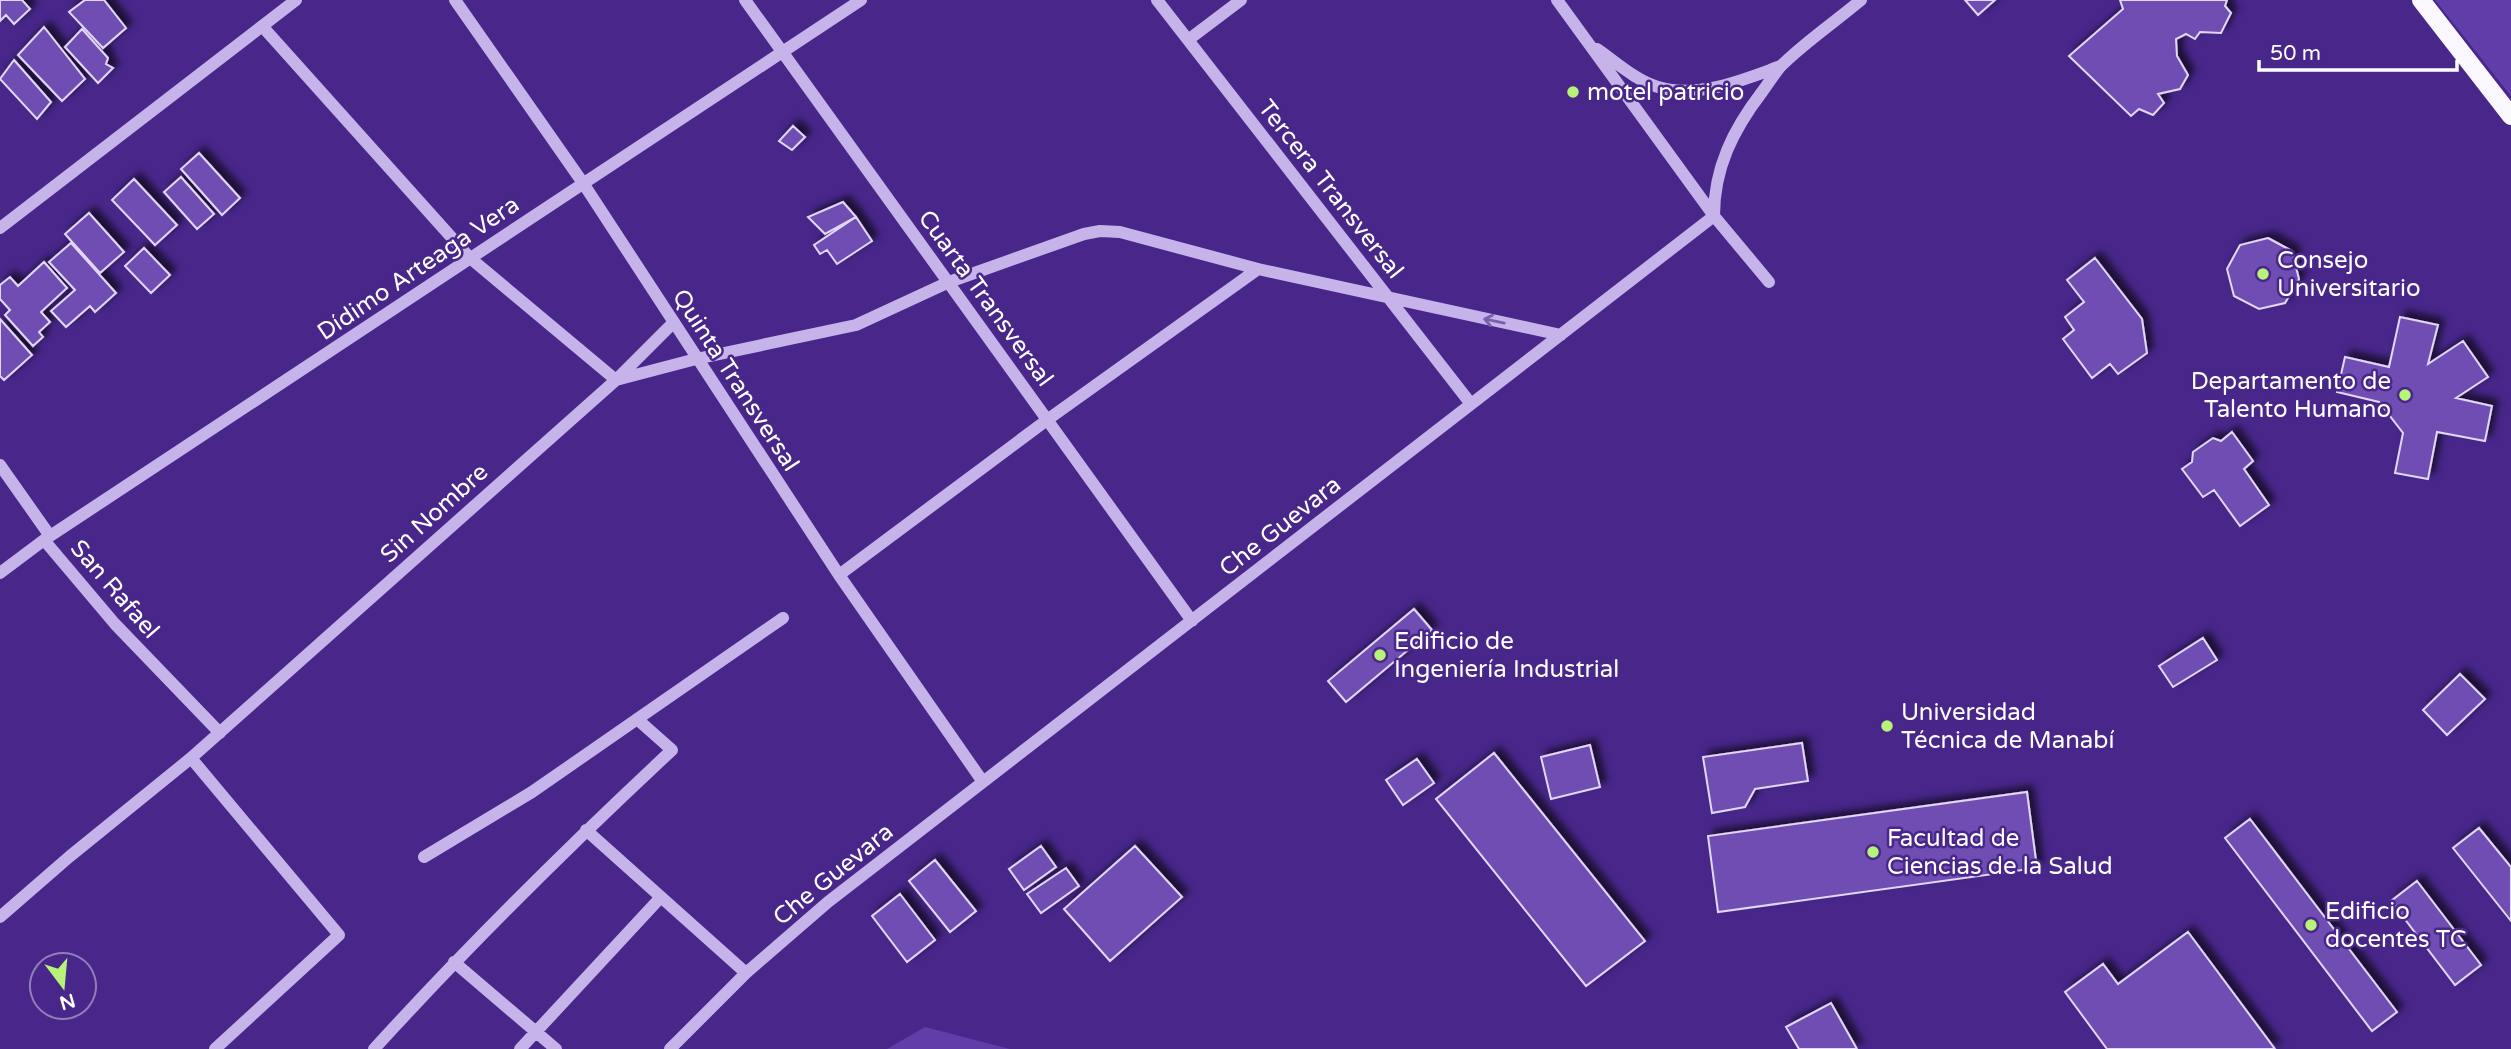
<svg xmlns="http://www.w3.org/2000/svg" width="2511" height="1049" viewBox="0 0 2511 1049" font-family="'Varela Round',sans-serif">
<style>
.green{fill:#603da9}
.building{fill:#6f4eb2;stroke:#e2d7f7;stroke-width:2;filter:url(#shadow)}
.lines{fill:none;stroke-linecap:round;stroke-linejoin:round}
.minor{stroke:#c5b3ea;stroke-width:12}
.major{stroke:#faf7fe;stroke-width:18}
.oneway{stroke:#7a5eb0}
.poi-dot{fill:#b7f378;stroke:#48268a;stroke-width:2.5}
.labels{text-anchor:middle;stroke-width:5;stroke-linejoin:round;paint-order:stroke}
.poi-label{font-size:24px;fill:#fff;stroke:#48268a;text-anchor:start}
.street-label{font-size:24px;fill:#fff;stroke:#48268a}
</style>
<defs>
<filter id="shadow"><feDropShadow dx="6" dy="-6" stdDeviation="3.5" flood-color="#0009"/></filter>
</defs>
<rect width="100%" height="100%" fill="#48268a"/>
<path class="green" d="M 2435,0 L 2511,0 L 2511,96 Z
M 925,1027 L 1010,1049 L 887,1049 Z"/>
<path class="building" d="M 0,0 L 22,0 L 30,9 L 14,24 L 6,15 L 0,21 Z
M 85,0 L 104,0 L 126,28 L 103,48 L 69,12 Z
M 1965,0 L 1995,0 L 1978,15 Z
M 2120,0 L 2227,0 L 2225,6 L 2231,13 L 2221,33 L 2200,32 L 2195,39 L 2186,34 L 2176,39 L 2177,56 L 2188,75 L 2180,89 L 2158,94 L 2164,103 L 2153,115 L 2139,109 L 2131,116 L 2069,56 L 2123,9 Z
M 44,27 L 85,79 L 62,101 L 18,55 Z
M 82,29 L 108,58 L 106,64 L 113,68 L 98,83 L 65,47 Z
M 14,60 L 51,102 L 37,119 L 0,79 Z
M 793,126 L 805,137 L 792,150 L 779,141 Z
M 199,153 L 240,198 L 222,215 L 181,169 Z
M 181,177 L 214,214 L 197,229 L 164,192 Z
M 134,179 L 177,225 L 155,245 L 112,200 Z
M 843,202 L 856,217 L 825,234 L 808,217 Z
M 89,213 L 124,252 L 100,273 L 65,234 Z
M 856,217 L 872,241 L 837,264 L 827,250 L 820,254 L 814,245 Z
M 2268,238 L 2292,251 L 2299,279 L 2285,303 L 2259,309 L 2234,296 L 2227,269 L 2240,245 Z
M 71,243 L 116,293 L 95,312 L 90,306 L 66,327 L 51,311 L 75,290 L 49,262 Z
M 144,248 L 170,275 L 151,293 L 125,266 Z
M 2095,258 L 2142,319 L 2147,353 L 2118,374 L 2110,364 L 2092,378 L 2063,339 L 2074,330 L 2065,317 L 2084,302 L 2067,280 Z
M 44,262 L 67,288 L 41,312 L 50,322 L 39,332 L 43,337 L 33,346 L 5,315 L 10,310 L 0,299 L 0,285 L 10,277 L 18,286 Z
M 2400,317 L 2438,325 L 2428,364 L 2463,341 L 2488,377 L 2456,398 L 2492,406 L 2485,441 L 2437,432 L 2428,479 L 2395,473 L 2403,433 L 2379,402 L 2337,392 L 2345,357 L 2389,367 Z
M 0,319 L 32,355 L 4,380 L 0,376 Z
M 2232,432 L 2253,461 L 2244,469 L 2269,505 L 2240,526 L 2214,490 L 2203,497 L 2182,469 L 2192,462 L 2193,452 L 2213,438 L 2221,441 Z
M 1414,609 L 1432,630 L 1346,702 L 1328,681 Z
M 2203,638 L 2217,660 L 2173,687 L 2159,666 Z
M 2460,674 L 2485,699 L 2447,735 L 2423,710 Z
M 1802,743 L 1808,781 L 1755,789 L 1745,807 L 1712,813 L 1703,757 Z
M 1590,745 L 1600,787 L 1551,799 L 1541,757 Z
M 1494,753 L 1645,941 L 1586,986 L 1436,799 Z
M 1417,759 L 1434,783 L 1403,805 L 1386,780 Z
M 2027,792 L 2037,868 L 1718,912 L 1708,836 Z
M 2250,819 L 2397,1012 L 2372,1031 L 2225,838 Z
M 2479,828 L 2511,867 L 2511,921 L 2453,848 Z
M 1041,846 L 1056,867 L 1024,890 L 1009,869 Z
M 1135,846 L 1182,897 L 1110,961 L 1064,909 Z
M 935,860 L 976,911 L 950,932 L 909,881 Z
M 1066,868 L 1079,886 L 1041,913 L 1027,894 Z
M 2417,881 L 2481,965 L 2455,985 L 2391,901 Z
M 900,894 L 935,940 L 907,962 L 872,916 Z
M 2188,932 L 2275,1049 L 2107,1049 L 2065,992 L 2103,964 L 2118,984 Z
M 1831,1003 L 1857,1049 L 1799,1049 L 1786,1027 Z"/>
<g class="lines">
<path class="minor" d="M 455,0 L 583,183 L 839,575 L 983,782
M 745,0 L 1192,621
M 1157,0 L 1471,404
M 1557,0 L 1714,216 L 1769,282
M 262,26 L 470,258 L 616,380 L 696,359 L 856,325 L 949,282 L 1084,234 L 1100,231 L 1120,232 L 1258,269 L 1561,335
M 1188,40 L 1241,0
M 1597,49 C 1616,62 1635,80 1658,87 C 1699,99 1742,80 1781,66
M 1714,216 C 1714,168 1733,130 1762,92 C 1768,84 1774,74 1781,66 C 1805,42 1835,22 1861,0
M 0,228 L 296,0
M 0,465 L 50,536 L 44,540 L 115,624 L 220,733
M 0,573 L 44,540 L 861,0
M 839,575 L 1047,420 L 1258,269
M 191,758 L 339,935 L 215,1049
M 586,830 L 746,973
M 424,857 L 532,792 L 783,618
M 0,917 L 69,857 L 191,758 L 616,380 L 674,322
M 454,962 L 556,1049
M 374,1049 C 469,945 569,846 672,750 L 637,719
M 520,1049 L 661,897
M 670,1049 L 746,973 L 828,902 L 1714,216"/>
<path class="major" d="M 2421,0 L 2511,116"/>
</g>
<defs><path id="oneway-shaft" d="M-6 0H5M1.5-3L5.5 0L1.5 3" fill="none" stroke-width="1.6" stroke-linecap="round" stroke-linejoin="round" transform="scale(1.75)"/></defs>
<use class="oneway" href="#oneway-shaft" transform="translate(1494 321) rotate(-168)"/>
<g class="poi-dot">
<circle cx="1573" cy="92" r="7"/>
<circle cx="2263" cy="274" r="7"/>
<circle cx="2405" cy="395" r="7"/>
<circle cx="1380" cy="655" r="7"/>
<circle cx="1887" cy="726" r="7"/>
<circle cx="1873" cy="852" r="7"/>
<circle cx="2311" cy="925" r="7"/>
</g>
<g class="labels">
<g class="poi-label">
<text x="1587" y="100">motel patricio</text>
<text x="2277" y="268">Consejo<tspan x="2277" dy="28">Universitario</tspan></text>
<text x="2391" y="389" text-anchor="end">Departamento de<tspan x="2391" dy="28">Talento Humano</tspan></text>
<text x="1394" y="649">Edificio de<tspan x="1394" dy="28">Ingeniería Industrial</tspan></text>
<text x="1901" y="720">Universidad<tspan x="1901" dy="28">Técnica de Manabí</tspan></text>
<text x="1887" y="846">Facultad de<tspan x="1887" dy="28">Ciencias de la Salud</tspan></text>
<text x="2325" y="919">Edificio<tspan x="2325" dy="28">docentes TC</tspan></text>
</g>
<g class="street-label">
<text transform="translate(1331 189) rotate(52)" y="8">Tercera Transversal</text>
<text transform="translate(418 268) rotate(-34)" y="8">Dídimo Arteaga Vera</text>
<text transform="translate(986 298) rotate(54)" y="8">Cuarta Transversal</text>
<text transform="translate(736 380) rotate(57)" y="8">Quinta Transversal</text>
<text transform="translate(434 513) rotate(-42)" y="8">Sin Nombre</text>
<text transform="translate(1280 526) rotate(-38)" y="8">Che Guevara</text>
<text transform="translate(115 589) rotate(49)" y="8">San Rafael</text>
<text transform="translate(833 874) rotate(-39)" y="8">Che Guevara</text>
</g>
</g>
<g transform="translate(63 986) rotate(164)"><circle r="33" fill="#48268a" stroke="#917db9" stroke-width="2"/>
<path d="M0-5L12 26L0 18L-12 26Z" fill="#b7f378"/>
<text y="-10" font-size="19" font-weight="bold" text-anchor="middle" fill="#ffffff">N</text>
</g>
<path d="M2259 60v10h198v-10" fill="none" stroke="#ffffff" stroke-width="3.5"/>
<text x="2270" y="60" font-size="21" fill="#ffffff" stroke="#48268a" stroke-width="5" paint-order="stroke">50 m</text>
</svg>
